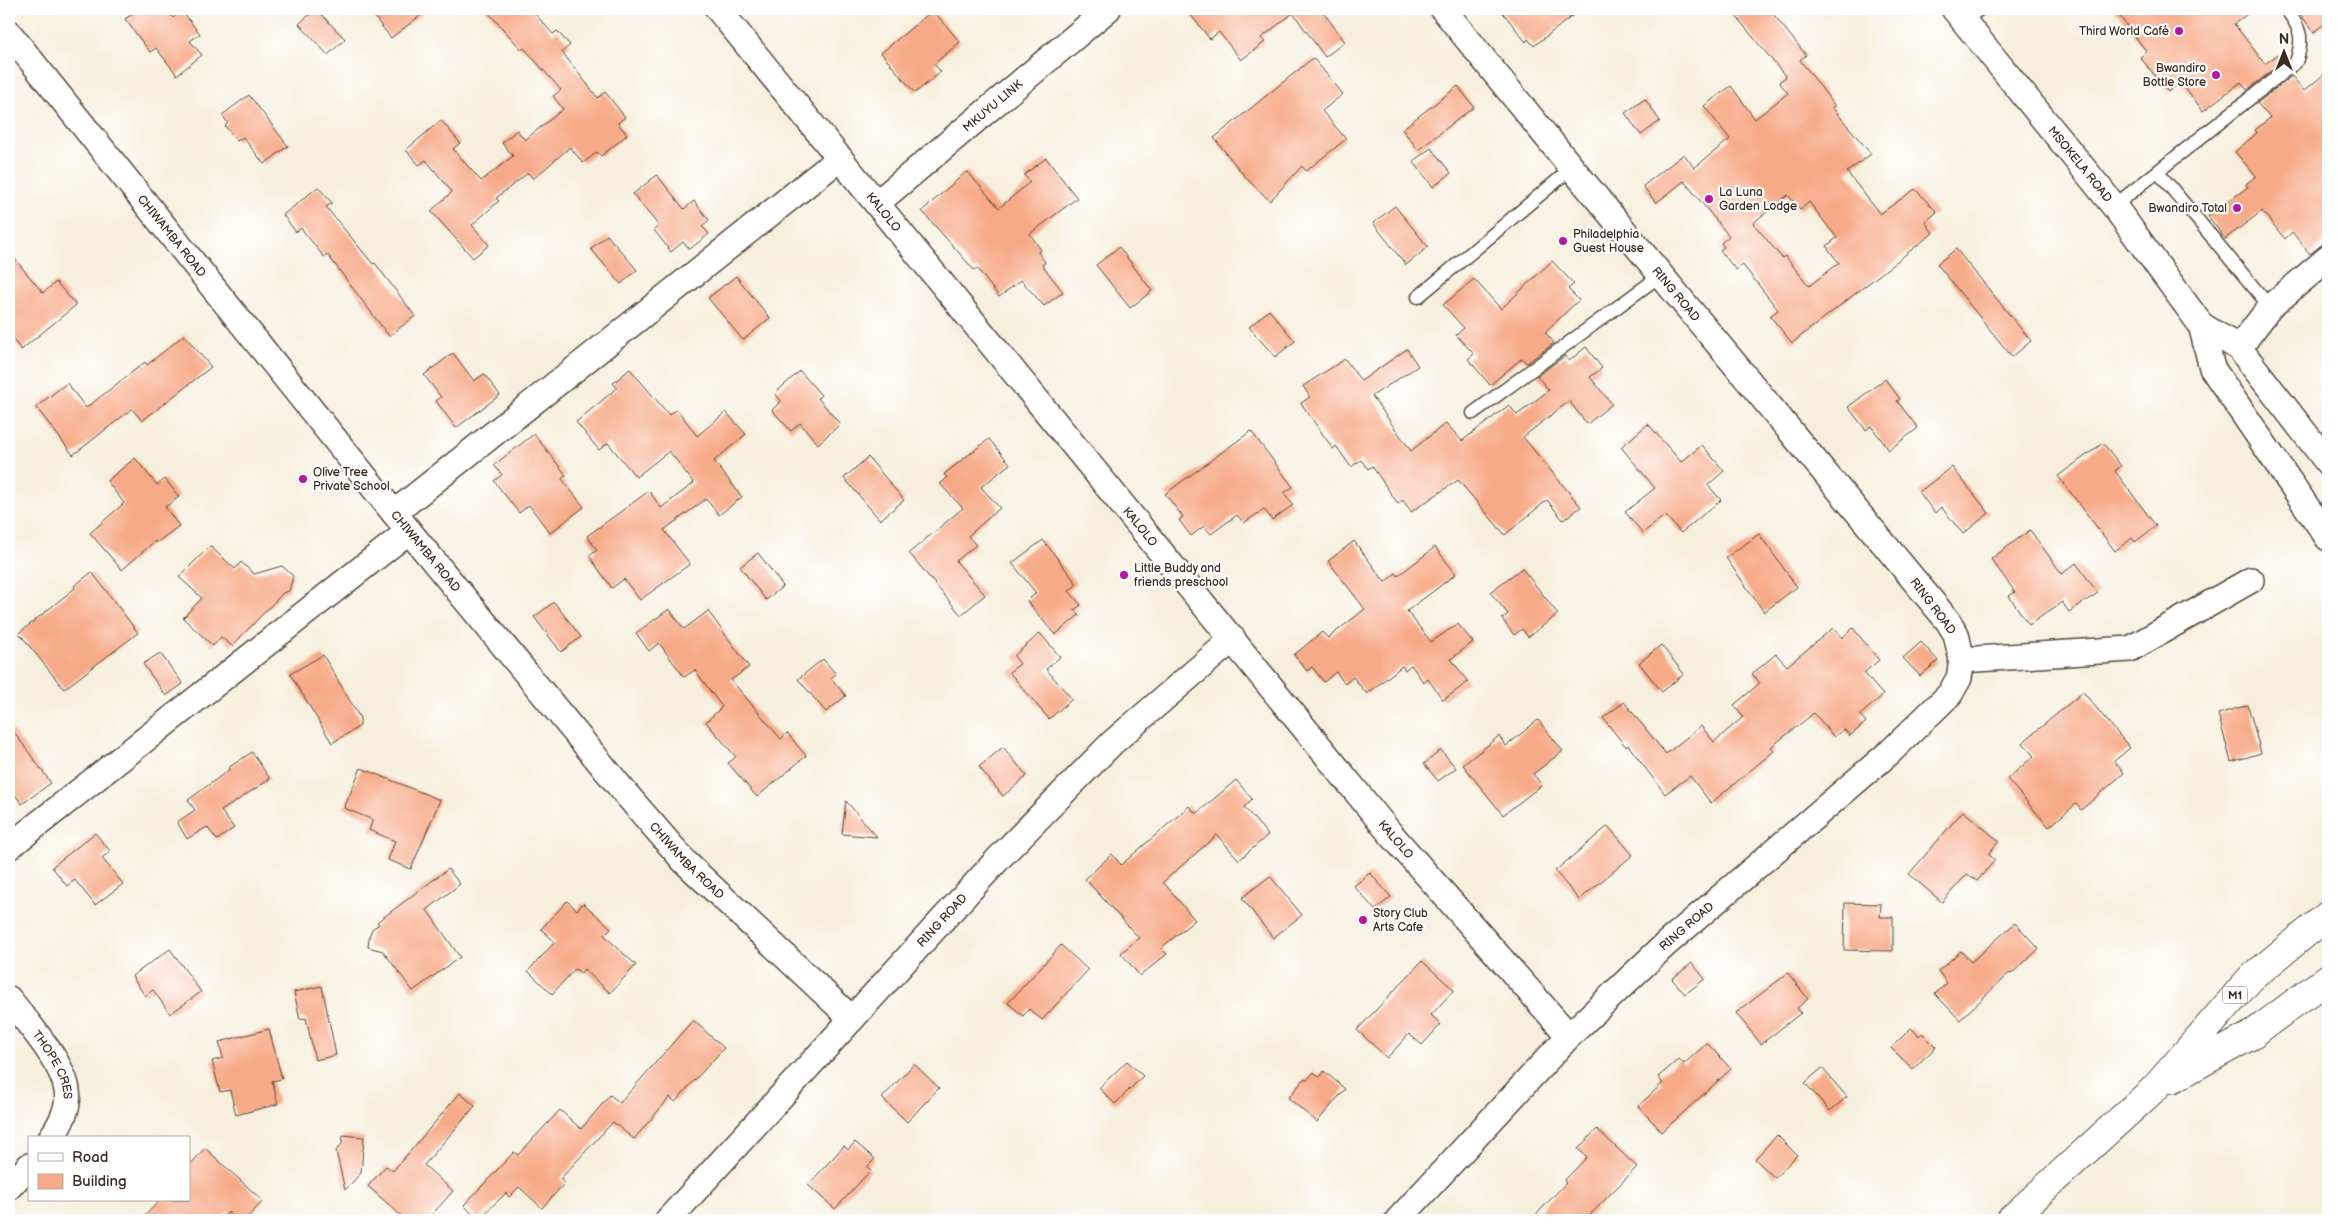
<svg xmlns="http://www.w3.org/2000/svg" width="2337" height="1229" viewBox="0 0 2337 1229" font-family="'Balsamiq Sans',sans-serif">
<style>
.building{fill:#f7aa88;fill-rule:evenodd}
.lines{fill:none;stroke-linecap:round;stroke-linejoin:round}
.lane-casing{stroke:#57483b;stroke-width:15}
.street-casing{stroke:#57483b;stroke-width:28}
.highway-casing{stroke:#57483b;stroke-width:30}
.lane{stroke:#fff;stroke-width:12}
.street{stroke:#fff;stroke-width:25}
.highway{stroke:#fff;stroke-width:28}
.poi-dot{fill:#b5179e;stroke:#fff;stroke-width:2}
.labels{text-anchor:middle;stroke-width:4.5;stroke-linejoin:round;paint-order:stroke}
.shield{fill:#fff;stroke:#766a62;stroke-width:1}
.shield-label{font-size:11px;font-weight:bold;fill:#3b2a1e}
.poi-label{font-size:12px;fill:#3b2a1e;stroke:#fff;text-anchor:start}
.street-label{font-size:12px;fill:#3b2a1e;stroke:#fff}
</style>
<rect width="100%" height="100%" fill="#fff"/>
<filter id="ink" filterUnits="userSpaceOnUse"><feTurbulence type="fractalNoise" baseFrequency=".02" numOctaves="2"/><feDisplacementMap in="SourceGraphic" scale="10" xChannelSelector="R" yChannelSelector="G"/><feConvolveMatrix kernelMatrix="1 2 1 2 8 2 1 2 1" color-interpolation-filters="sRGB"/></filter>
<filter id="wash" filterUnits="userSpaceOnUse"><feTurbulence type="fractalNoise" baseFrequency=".0096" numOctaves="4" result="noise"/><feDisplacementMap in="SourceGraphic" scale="20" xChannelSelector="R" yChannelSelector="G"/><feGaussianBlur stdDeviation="1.12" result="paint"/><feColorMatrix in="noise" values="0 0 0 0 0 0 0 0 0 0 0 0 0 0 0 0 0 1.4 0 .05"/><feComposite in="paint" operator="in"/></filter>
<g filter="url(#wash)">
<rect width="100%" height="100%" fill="#f6efdd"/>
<g id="blocks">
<path class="building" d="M 139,9 L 166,9 L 173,18 L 182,11 L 200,34 L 190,41 L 202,55 L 177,75 L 156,48 L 150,52 L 125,19 Z
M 316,9 L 345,39 L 328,55 L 299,24 Z
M 368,9 L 429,9 L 391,38 Z
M 485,9 L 531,9 L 553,34 L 557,31 L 570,45 L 562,52 L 598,98 L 605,92 L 625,117 L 618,123 L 627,135 L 601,156 L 597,152 L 583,163 L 570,147 L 533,179 L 528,173 L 496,198 L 499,201 L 472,225 L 489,245 L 473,258 L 431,211 L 452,192 L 426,160 L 419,165 L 406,150 L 441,120 L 460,143 L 453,149 L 481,181 L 513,156 L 502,143 L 517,130 L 525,140 L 563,109 L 553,96 L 561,90 L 524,48 L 522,50 Z
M 1186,9 L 1321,9 L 1345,42 L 1325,57 L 1293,13 L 1261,38 L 1265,42 L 1241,60 L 1219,32 L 1210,39 Z
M 1500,9 L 1581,9 L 1534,46 L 1528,39 L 1526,42 Z
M 1730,9 L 1769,9 L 1806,55 L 1800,60 L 1835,106 L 1832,107 L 1871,154 L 1847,172 L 1880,214 L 1915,189 L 1937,212 L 1925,222 L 1933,233 L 1792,343 L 1770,316 L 1778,310 L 1743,265 L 1736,270 L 1720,250 L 1724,247 L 1721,243 L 1729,236 L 1684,181 L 1656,203 L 1643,186 L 1684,154 L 1694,168 L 1730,139 L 1704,106 L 1731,86 L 1755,119 L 1788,93 L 1779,82 L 1786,77 ZM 1788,195 L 1800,210 L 1809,202 L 1837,238 L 1826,246 L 1839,263 L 1809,286 L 1785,256 L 1782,258 L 1753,223 Z
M 2114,9 L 2254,9 L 2234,24 L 2265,64 L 2277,55 L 2282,63 L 2247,90 L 2241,82 L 2203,111 L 2181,82 L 2168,92 L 2140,57 L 2147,52 Z
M 2296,9 L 2328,9 L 2328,21 L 2314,32 Z
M 933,10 L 960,42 L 934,64 L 941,72 L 915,93 L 881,53 Z
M 1313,58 L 1343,94 L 1322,111 L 1346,139 L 1306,171 L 1302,166 L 1270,201 L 1247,179 L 1214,138 Z
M 2328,71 L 2328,234 L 2323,239 L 2325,242 L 2310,254 L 2292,232 L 2285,239 L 2262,211 L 2225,239 L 2208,216 L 2248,187 L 2246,184 L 2256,176 L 2235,152 L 2257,133 L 2255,130 L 2270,118 L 2257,103 L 2292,76 L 2304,91 Z
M 1458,86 L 1474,107 L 1418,150 L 1402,129 Z
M 249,95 L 288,146 L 264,164 L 243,137 L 237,141 L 225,126 L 228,123 L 222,115 Z
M 1645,99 L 1660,121 L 1641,135 L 1625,113 Z
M 1431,148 L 1451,173 L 1433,187 L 1413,161 Z
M 1046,158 L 1077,198 L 1030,234 L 1041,250 L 1038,252 L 1045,262 L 1042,265 L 1063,292 L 1044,306 L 1021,280 L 999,297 L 977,268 L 974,270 L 922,211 L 967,171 L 999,208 L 1030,182 L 1024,175 Z
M 657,175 L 684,209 L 694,201 L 709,220 L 702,226 L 709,234 L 690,249 L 683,242 L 671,252 L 654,230 L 659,226 L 633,194 Z
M 318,187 L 332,203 L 326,207 L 373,264 L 375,263 L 415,316 L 389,336 L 327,254 L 324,257 L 301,228 L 296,232 L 283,215 Z
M 1395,206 L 1428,247 L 1406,265 L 1373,223 Z
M 607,235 L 637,270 L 621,284 L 591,249 Z
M 1119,247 L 1152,291 L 1130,308 L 1096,265 Z
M 1956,249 L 2031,341 L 2012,357 L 1937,264 Z
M 9,252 L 43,293 L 56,282 L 76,305 L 21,350 L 9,334 Z
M 1552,261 L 1574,284 L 1568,289 L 1579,300 L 1545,332 L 1554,343 L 1527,363 L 1522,358 L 1490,385 L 1468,359 L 1474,354 L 1456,335 L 1464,328 L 1443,305 L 1474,279 L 1501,309 Z
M 736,276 L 770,318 L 743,340 L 708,298 Z
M 1269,310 L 1295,341 L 1275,357 L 1249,327 Z
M 184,335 L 211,367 L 142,421 L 132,409 L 73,455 L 36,407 L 67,383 L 86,408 L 145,362 L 147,365 Z
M 1586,347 L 1602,368 L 1590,377 L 1612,404 L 1587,424 L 1569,401 L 1523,437 L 1581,507 L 1563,520 L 1547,500 L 1505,535 L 1458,480 L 1411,512 L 1403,500 L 1398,504 L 1372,466 L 1368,469 L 1361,460 L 1351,467 L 1336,446 L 1333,449 L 1301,403 L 1310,397 L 1303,386 L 1345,359 L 1361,381 L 1407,349 L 1418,366 L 1372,396 L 1411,451 L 1446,423 L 1462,441 L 1509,405 L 1517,415 L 1549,390 L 1537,376 L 1565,356 L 1569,361 Z
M 453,353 L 474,381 L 484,374 L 500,395 L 456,428 L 436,401 L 441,397 L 424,375 Z
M 630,369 L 669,415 L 677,409 L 697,436 L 726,412 L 746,434 L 714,461 L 742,497 L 719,515 L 706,499 L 664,530 L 690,564 L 640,600 L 624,579 L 612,588 L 589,556 L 597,550 L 587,536 L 649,491 L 661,508 L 694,483 L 669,451 L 636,477 L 608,443 L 599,450 L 576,422 L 617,388 L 613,383 Z
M 800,371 L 821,395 L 818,398 L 840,424 L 818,444 L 800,423 L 791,431 L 772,410 L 781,401 L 775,393 Z
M 1885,379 L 1900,399 L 1897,401 L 1918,428 L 1889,450 L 1871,426 L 1866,430 L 1848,407 Z
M 1648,424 L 1681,462 L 1702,445 L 1724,471 L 1708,485 L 1721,500 L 1681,533 L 1665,515 L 1643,533 L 1625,512 L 1655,488 L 1621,447 Z
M 1251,431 L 1293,487 L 1284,493 L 1293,505 L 1272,520 L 1264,509 L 1244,523 L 1237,515 L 1211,534 L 1204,526 L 1191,536 L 1179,520 L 1183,517 L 1165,494 Z
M 534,434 L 566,475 L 562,479 L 584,507 L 550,533 L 529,505 L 519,513 L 494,481 L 502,475 L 494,465 Z
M 989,439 L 1010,464 L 981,487 L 1000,508 L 968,536 L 976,545 L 956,561 L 985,595 L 961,615 L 909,553 L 963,508 L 940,484 L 947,478 L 944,474 Z
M 2103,443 L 2121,466 L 2115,471 L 2156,526 L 2135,542 L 2132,538 L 2115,551 L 2058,476 Z
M 868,457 L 904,500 L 880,520 L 844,478 Z
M 135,458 L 157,485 L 165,479 L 179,497 L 165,507 L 179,526 L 156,543 L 155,541 L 122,570 L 90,533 L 124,503 L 107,481 Z
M 1952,467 L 1989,513 L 1963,534 L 1941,507 L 1935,513 L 1919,492 Z
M 2030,530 L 2062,574 L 2076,563 L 2098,593 L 2069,612 L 2062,602 L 2029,625 L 2009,596 L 2015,592 L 1991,559 Z
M 1759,534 L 1797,587 L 1764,612 L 1726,558 Z
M 1043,540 L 1077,584 L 1069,591 L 1081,605 L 1074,610 L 1079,615 L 1055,635 L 1027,601 L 1036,593 L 1012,563 Z
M 1354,541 L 1385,582 L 1396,573 L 1398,576 L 1435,547 L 1456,574 L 1407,611 L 1431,642 L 1458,624 L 1473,642 L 1451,659 L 1468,682 L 1443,700 L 1428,679 L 1424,683 L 1411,665 L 1405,670 L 1402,666 L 1367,694 L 1353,677 L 1345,684 L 1336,672 L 1324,682 L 1312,667 L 1307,671 L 1294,655 L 1322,632 L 1328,638 L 1365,609 L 1328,561 Z
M 210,546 L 235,569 L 241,562 L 254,574 L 282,566 L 293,576 L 289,591 L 283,593 L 232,646 L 221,637 L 213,646 L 183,618 L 202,598 L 179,577 Z
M 758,553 L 783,586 L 766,600 L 740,567 Z
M 1522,568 L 1558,614 L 1528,637 L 1522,629 L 1514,635 L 1502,619 L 1508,614 L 1490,592 Z
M 92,572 L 138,633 L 64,689 L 19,633 L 75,588 L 74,586 Z
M 554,602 L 581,637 L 561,652 L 534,617 Z
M 669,609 L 684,629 L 708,611 L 749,667 L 731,680 L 781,739 L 787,733 L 806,756 L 757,797 L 728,763 L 736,757 L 706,722 L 722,707 L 695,670 L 684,677 L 659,643 L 649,651 L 636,633 Z
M 1833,628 L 1842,638 L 1853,628 L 1879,660 L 1864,673 L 1883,695 L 1860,715 L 1866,722 L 1850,736 L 1844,729 L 1834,737 L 1814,713 L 1771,747 L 1774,751 L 1711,803 L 1690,776 L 1665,794 L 1628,745 L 1626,747 L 1603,718 L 1624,702 L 1666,754 L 1701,726 L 1714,742 L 1743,717 L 1734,705 L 1760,683 L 1752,674 L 1776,654 L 1787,666 Z
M 1040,633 L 1060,657 L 1046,669 L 1072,699 L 1049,719 L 1009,672 L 1020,664 L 1014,656 Z
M 1921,642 L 1938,661 L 1920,676 L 1903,658 Z
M 1661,645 L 1684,674 L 1662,692 L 1639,663 Z
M 160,653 L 183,684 L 166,696 L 143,664 Z
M 323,655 L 360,718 L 360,726 L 332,743 L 290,674 Z
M 823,659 L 836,674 L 831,678 L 846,696 L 826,712 L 798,679 Z
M 2083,692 L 2130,748 L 2114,761 L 2124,773 L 2081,810 L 2076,804 L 2049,827 L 2007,779 L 2034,756 L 2022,743 Z
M 2248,705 L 2261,753 L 2231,762 L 2218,714 Z
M 1538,720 L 1563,751 L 1533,774 L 1542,785 L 1503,815 L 1463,765 L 1499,736 L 1506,746 Z
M 9,725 L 51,783 L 22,804 L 9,787 Z
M 1003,747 L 1027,776 L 1003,796 L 979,767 Z
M 1441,750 L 1456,768 L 1438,781 L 1424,764 Z
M 252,752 L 270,779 L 221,811 L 234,828 L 217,840 L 207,827 L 187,839 L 177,822 L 195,810 L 188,800 L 229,770 L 228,768 Z
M 361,768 L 440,800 L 411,869 L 388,860 L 395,841 L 369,830 L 373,820 L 344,808 Z
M 1236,780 L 1252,799 L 1244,807 L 1268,835 L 1239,860 L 1217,835 L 1163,882 L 1195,920 L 1161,948 L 1167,954 L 1140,976 L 1121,953 L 1139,938 L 1085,879 L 1112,854 L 1121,865 L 1189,806 L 1196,814 Z
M 846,801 L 877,837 L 842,834 Z
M 1963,811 L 1999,841 L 1988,854 L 1995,860 L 1977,881 L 1967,874 L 1942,902 L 1909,874 Z
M 1608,826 L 1633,855 L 1579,900 L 1555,871 Z
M 95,833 L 110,851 L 102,858 L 123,884 L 95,905 L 75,880 L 67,886 L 52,867 Z
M 448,869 L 460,884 L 427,910 L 460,957 L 413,991 L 383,951 L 368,947 L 369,937 L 372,929 L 379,924 L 377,922 Z
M 1370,873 L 1391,897 L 1375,910 L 1354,886 Z
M 1270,876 L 1302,915 L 1273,938 L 1242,898 Z
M 567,901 L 577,910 L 583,903 L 611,928 L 604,935 L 636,965 L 610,993 L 584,969 L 581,973 L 575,969 L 552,994 L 528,971 L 555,942 L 541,929 Z
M 1845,903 L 1881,904 L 1880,917 L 1893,917 L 1893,951 L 1844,950 Z
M 2015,923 L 2039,949 L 2011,974 L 2009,973 L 1960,1020 L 1935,994 L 1947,983 L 1938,971 L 1961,951 L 1971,962 Z
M 1061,945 L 1088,970 L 1042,1020 L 1029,1009 L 1023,1016 L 1008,1003 Z
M 170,949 L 201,992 L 170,1014 L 153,990 L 145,996 L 132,976 Z
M 1422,961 L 1454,990 L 1431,1015 L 1441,1024 L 1422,1045 L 1409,1034 L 1387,1058 L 1357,1030 Z
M 1692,963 L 1705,979 L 1685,994 L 1672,979 Z
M 1788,973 L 1808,999 L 1797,1008 L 1801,1013 L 1761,1044 L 1736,1013 Z
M 322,986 L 336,1055 L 315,1060 L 306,1018 L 300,1019 L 294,992 Z
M 693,1020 L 724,1048 L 675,1102 L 670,1097 L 634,1139 L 613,1122 L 560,1179 L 565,1183 L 542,1208 L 519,1187 L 509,1197 L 506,1193 L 478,1220 L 464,1205 L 514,1152 L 518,1155 L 560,1110 L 581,1129 L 610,1095 L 620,1103 Z
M 1911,1028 L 1919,1036 L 1922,1033 L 1936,1047 L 1913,1069 L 1891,1048 Z
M 269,1029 L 282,1079 L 272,1081 L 278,1104 L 236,1115 L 230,1090 L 220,1092 L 212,1061 L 223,1058 L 219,1042 Z
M 1707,1043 L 1731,1069 L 1662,1132 L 1638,1106 L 1663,1083 L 1658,1077 L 1679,1059 L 1684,1064 Z
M 1127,1061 L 1143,1076 L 1115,1104 L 1099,1088 Z
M 914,1064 L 939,1088 L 907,1122 L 882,1098 Z
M 1822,1068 L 1847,1097 L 1830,1111 L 1805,1083 Z
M 1324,1071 L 1345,1089 L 1317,1122 L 1288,1098 L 1305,1078 L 1307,1080 L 1314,1072 L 1319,1077 Z
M 460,1093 L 475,1106 L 424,1165 L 453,1191 L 427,1220 L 406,1220 L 368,1186 L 386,1166 L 393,1171 Z
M 1597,1129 L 1637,1167 L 1585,1220 L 1531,1220 L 1566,1183 L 1564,1181 L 1587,1157 L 1578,1149 Z
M 343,1135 L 364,1137 L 361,1173 L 345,1190 L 336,1151 L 342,1144 Z
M 1777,1135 L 1797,1155 L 1775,1178 L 1755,1159 Z
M 855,1142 L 875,1159 L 867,1167 L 871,1170 L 835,1209 L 808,1185 L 844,1146 L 848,1150 Z
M 205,1148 L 263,1201 L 245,1220 L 238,1220 L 228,1212 L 221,1220 L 141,1220 L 160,1200 L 189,1200 L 189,1166 Z"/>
</g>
</g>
<g filter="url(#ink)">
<use href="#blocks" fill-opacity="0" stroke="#57483b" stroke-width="1"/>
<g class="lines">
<defs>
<path id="lane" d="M 1964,21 L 1980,9
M 2158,172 L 2270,307
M 2114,206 L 2296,62 C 2304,38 2301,29 2286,9
M 1418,297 L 1572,168
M 1473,413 L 1661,275"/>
<g id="street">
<path id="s1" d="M 718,9 L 1390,833 L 1569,1036"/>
<path id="s2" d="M 1954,9 L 2114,206 L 2201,325 L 2212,368 L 2328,538"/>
<path id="s3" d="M 9,33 L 394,513 L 626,794 L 685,862 L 852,1019"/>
<path id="s4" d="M 877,203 L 1108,9"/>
<path d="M 2201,325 L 2239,348 L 2328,463"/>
<path d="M 2239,348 L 2270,307 L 2328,258"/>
<path d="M 394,513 L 840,158"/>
<path d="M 1962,660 L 2130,649 L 2251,580"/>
<path d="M 9,847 L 409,531"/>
<path id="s5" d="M 9,999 C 26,1021 64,1063 67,1091 C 70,1107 60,1125 51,1138"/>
<path d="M 9,1187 L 29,1166"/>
<path id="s6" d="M 668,1220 L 1000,857 L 1112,743 L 1233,639"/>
<path id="s7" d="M 1398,1220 L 1569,1036 L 1666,944 L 1890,752 L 1950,694 L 1959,678 L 1962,660 L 1956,634 L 1948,621 L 1572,168 L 1443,9"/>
</g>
<path id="highway" d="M 2172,1079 L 2250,1036 L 2328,978
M 2010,1220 L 2155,1088 L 2250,979 L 2328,915"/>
</defs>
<use href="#lane" class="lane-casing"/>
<use href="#street" class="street-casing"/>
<use href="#highway" class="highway-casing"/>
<use href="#lane" class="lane"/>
<use href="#street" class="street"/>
<use href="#highway" class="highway"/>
</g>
</g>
<g class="poi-dot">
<circle cx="2179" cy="31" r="5"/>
<circle cx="2216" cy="75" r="5"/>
<circle cx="1709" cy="199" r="5"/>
<circle cx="2237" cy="208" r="5"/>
<circle cx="1563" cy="241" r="5"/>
<circle cx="303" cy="479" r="5"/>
<circle cx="1124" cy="575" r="5"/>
<circle cx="1363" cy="920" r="5"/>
</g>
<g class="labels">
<rect class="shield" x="2222.5" y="986.5" width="25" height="17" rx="4"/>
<g class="shield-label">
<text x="2235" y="999">M1</text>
</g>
<g class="poi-label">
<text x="2169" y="35" text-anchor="end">Third World Café</text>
<text x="2206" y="72" text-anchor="end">Bwandiro<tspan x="2206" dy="14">Bottle Store</tspan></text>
<text x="1719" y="196">La Luna<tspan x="1719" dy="14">Garden Lodge</tspan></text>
<text x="2227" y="212" text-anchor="end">Bwandiro Total</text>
<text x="1573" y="238">Philadelphia<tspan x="1573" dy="14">Guest House</tspan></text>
<text x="313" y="476">Olive Tree<tspan x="313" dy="14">Private School</tspan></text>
<text x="1134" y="572">Little Buddy and<tspan x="1134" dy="14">friends preschool</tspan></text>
<text x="1373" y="917">Story Club<tspan x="1373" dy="14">Arts Cafe</tspan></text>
</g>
<g class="street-label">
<text dy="4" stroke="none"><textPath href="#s4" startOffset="151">MKUYU LINK</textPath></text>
<text dy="4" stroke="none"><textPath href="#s2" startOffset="200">MSOKELA ROAD</textPath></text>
<text dy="4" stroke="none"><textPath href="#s1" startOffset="262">KALOLO</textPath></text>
<text dy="4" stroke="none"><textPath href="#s3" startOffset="260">CHIWAMBA ROAD</textPath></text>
<text transform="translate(1676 294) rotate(50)" y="4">RING ROAD</text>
<text dy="4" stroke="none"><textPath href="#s1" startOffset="668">KALOLO</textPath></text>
<text dy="4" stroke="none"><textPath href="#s3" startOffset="665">CHIWAMBA ROAD</textPath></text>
<text transform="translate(1933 606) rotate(53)" y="4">RING ROAD</text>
<text dy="4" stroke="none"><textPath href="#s1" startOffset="1072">KALOLO</textPath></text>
<text dy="4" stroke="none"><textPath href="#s3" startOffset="1070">CHIWAMBA ROAD</textPath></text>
<text dy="4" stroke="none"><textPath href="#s6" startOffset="406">RING ROAD</textPath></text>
<text dy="4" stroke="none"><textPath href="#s7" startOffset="412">RING ROAD</textPath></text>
<text dy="4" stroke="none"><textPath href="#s5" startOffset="80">THOPE CRES</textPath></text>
</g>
</g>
<rect width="2337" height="1229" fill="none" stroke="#fff" stroke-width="30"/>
<rect x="28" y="1136" width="162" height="65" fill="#ffffff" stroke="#b1aaa5"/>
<rect x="38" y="1153" width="25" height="8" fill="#ffffff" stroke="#b1aaa5"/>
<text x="72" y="1162" font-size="15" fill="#3b2a1e">Road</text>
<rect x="38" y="1174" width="25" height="15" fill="#f7aa88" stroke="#b1aaa5"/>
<text x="72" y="1186" font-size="15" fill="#3b2a1e">Building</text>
<g transform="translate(2284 52)" stroke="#ffffff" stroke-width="4" paint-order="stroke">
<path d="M0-4L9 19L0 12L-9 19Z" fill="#3b2a1e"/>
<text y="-8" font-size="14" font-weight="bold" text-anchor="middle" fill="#3b2a1e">N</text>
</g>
</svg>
